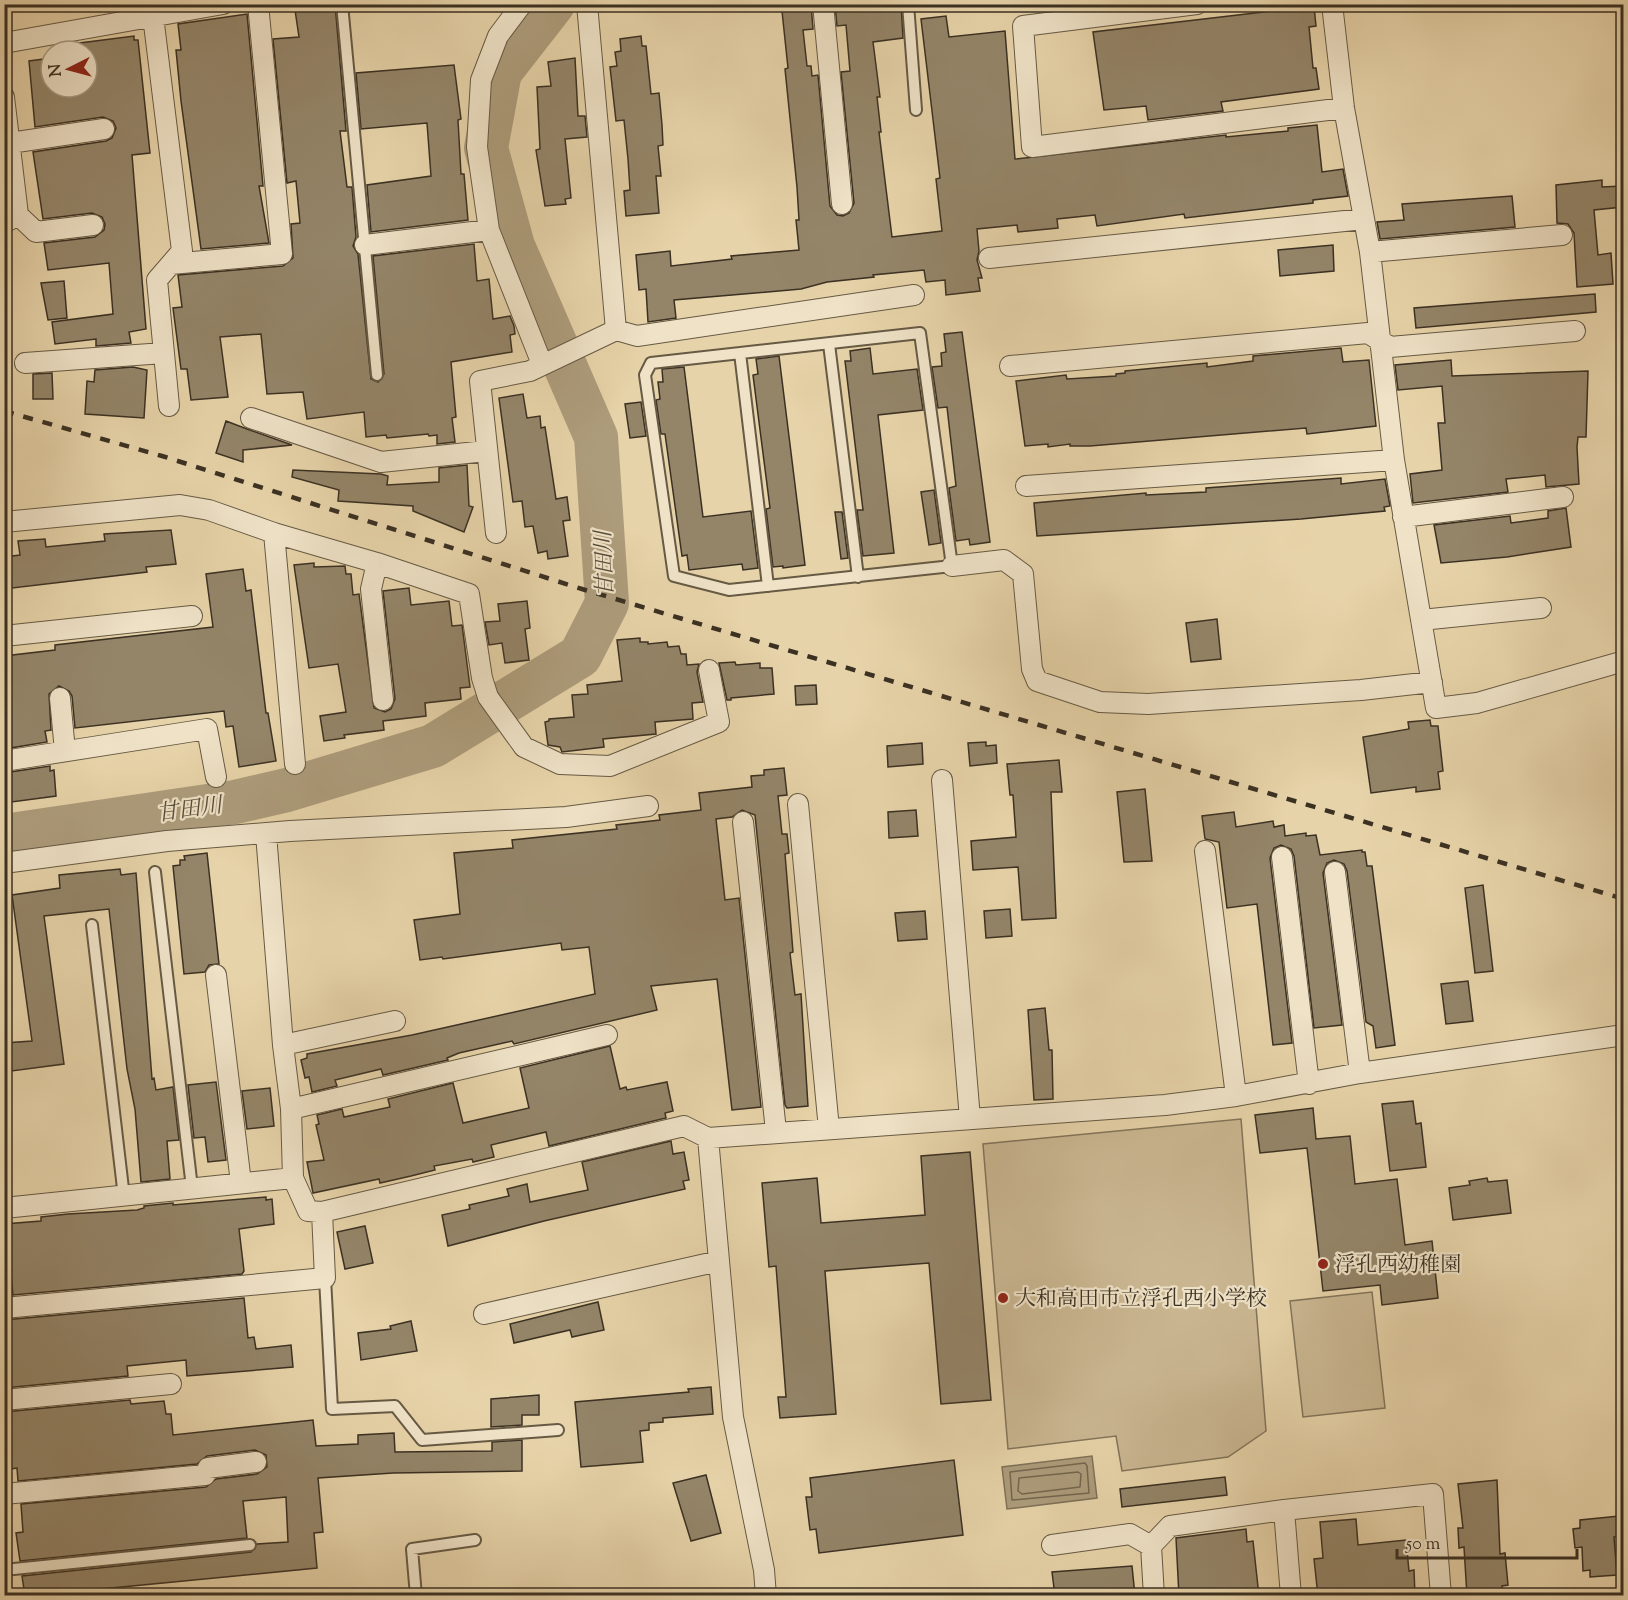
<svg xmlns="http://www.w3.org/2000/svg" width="1628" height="1600" viewBox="0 0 1628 1600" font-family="'Sorts Mill Goudy','Noto Serif JP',serif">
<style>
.green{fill:#cab792;stroke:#82745a;stroke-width:1.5}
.water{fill:#ad9c7b;stroke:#7f7158;stroke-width:1.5}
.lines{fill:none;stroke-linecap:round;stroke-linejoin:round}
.shore{stroke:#74664f;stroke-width:1.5}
.river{stroke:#ad9c7b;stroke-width:44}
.building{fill:#948569;stroke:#3b3123;stroke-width:1.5}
.service-casing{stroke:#665a44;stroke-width:14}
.minor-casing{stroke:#665a44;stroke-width:22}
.service{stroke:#efe2c7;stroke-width:10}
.minor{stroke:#efe2c7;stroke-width:20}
.rail{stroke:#3b3123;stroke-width:4.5;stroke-dasharray:10 10;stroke-linecap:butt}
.poi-dot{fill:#8f2418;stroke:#efe2c7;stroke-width:2}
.labels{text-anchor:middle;stroke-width:4.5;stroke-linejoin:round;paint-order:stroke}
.poi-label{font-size:21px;fill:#3b3123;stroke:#efe2c7;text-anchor:start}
.water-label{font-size:22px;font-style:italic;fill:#584c39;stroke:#efe2c7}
</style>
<rect width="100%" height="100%" fill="#e7d3a9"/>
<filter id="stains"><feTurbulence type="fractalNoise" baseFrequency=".00333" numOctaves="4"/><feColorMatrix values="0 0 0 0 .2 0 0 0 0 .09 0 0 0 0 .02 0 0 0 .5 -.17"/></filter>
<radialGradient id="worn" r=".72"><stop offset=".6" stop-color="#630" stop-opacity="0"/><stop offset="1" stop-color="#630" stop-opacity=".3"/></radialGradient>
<path class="green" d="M 1241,1119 L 1266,1431 L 1228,1457 L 1122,1471 L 1116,1436 L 1008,1449 L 983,1144 Z
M 1372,1292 L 1385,1408 L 1303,1417 L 1290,1301 Z"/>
<path class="water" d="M 1092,1456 L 1097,1498 L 1007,1509 L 1002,1467 Z"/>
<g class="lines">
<path class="shore" d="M 1085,1463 L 1087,1466 L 1089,1493 L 1012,1500 L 1010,1472 Z
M 1078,1472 L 1081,1474 L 1080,1487 L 1022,1494 L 1018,1491 L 1019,1478 Z"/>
<path class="river" d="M 4,836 L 235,802 L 287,790 L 433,746 L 580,656 L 607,603 L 596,437 L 513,246 L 486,148 L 500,72 L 553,4"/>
</g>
<path class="building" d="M 335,4 L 346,131 L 340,131 L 347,187 L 352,187 L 356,237 L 353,246 L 358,254 L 371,379 L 378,382 L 384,374 L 373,256 L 474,244 L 477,281 L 489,279 L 493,319 L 510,316 L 514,326 L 515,334 L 510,335 L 512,352 L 451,362 L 456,417 L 452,418 L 455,442 L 437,444 L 437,435 L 429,436 L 428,434 L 387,438 L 386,435 L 366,437 L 364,412 L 307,419 L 303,392 L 267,394 L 261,334 L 220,337 L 228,397 L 191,400 L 187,369 L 181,369 L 173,308 L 182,307 L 178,275 L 283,266 L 293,258 L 291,224 L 300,223 L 296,181 L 287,183 L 273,39 L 299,37 L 295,10 Z
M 784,4 L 811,4 L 813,29 L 803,30 L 807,66 L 811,66 L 812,76 L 818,75 L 830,206 L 837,215 L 843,216 L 849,213 L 854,203 L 841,72 L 850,71 L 846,25 L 837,26 L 835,4 L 901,4 L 903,38 L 873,42 L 880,97 L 877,97 L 881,132 L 879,132 L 892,237 L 942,231 L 936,179 L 940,178 L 921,19 L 946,16 L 949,37 L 1005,31 L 1015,159 L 1226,135 L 1226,137 L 1288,131 L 1288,128 L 1317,125 L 1322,172 L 1343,169 L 1348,196 L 1313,200 L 1313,203 L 1185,218 L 1184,214 L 1097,226 L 1095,215 L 1057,219 L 1058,228 L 1018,232 L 1017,225 L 977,229 L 979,251 L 977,260 L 982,278 L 978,278 L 980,291 L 946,295 L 945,280 L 926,282 L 924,270 L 873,275 L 874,277 L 827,282 L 801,289 L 674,300 L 676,318 L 648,322 L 646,289 L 639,290 L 636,255 L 670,251 L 671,266 L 732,259 L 731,256 L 799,250 L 796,220 L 799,220 L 797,187 L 785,69 L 788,68 L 782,11 L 785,11 Z
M 1314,6 L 1316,26 L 1309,27 L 1313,68 L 1316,68 L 1319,89 L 1221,102 L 1223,111 L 1148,120 L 1146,106 L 1104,110 L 1093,32 Z
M 247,14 L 263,186 L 259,186 L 269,243 L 201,249 L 181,101 L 176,50 L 181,50 L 178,24 Z
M 134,36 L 134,40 L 138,40 L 150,153 L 132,155 L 146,329 L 129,332 L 131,343 L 96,346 L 96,339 L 55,344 L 52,322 L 113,314 L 109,263 L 48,270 L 44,243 L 95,237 L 104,230 L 105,224 L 102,217 L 92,213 L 43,219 L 33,152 L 106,141 L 112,138 L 116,128 L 113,121 L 103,117 L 35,127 L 29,61 L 51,58 L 51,87 L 87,87 L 87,51 L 73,51 L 72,44 Z
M 641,36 L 642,46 L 646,46 L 651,94 L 659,93 L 662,125 L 663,145 L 658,146 L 661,176 L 656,176 L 659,213 L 626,216 L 624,191 L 630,190 L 628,159 L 624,120 L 616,121 L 610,67 L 617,66 L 615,52 L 621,51 L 620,39 Z
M 575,58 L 578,116 L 585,116 L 587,137 L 565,139 L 571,198 L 565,199 L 566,204 L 545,206 L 536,150 L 540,149 L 537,87 L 551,86 L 548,62 Z
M 454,65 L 461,119 L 458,120 L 461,174 L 464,174 L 468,220 L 371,232 L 367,185 L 431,176 L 427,123 L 361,129 L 356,73 Z
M 1602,180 L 1602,187 L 1622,186 L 1623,207 L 1594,210 L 1598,255 L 1611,253 L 1613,284 L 1577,287 L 1574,233 L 1568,224 L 1557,223 L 1556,185 Z
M 1512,196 L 1515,227 L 1380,239 L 1377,222 L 1404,220 L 1402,204 Z
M 1333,245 L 1334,271 L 1280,276 L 1278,250 Z
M 64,281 L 67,318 L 48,320 L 41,283 Z
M 1595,294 L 1596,312 L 1416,328 L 1414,308 Z
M 962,332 L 990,542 L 970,545 L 969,539 L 956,541 L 949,488 L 956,486 L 947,407 L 938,408 L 932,367 L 942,366 L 941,353 L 946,352 L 944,334 Z
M 870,348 L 873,374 L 917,369 L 923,410 L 878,415 L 894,553 L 863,556 L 857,510 L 863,510 L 845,361 L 851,361 L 850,351 Z
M 1341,348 L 1343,362 L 1369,360 L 1376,426 L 1307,434 L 1306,428 L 1090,446 L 1070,446 L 1070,444 L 1048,447 L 1048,444 L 1025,446 L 1016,381 L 1066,375 L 1067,379 L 1116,376 L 1116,374 L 1125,373 L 1125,371 L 1207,363 L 1207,367 L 1253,361 L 1253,356 Z
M 779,356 L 805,565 L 783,568 L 783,566 L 773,567 L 766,509 L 770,508 L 753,375 L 758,374 L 756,359 Z
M 1451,360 L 1452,376 L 1588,371 L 1586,437 L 1578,437 L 1577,447 L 1579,484 L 1546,487 L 1545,475 L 1506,479 L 1508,492 L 1413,503 L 1410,474 L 1442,470 L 1438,423 L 1445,423 L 1442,386 L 1398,390 L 1395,365 Z
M 133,367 L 147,370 L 144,418 L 85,414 L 87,381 L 94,382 L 95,370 Z
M 684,367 L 703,517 L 751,511 L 758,568 L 743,570 L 742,564 L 689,570 L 687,555 L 682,556 L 665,434 L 661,434 L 656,400 L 660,399 L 658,382 L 663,382 L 662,369 Z
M 52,373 L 53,399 L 33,399 L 33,374 Z
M 523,394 L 527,418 L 540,416 L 541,428 L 545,427 L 556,499 L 567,497 L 570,520 L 563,521 L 568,556 L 548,559 L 547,551 L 538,553 L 533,526 L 525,527 L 522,501 L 513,502 L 499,398 Z
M 641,402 L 646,436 L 630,438 L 625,404 Z
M 226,421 L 247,429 L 292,445 L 243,450 L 243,462 L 216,453 Z
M 467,465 L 469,506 L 473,507 L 464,532 L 413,511 L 413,506 L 338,501 L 339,490 L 292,477 L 293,470 L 381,474 L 388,476 L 387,485 L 439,482 L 439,468 Z
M 1341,478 L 1341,484 L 1385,479 L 1390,506 L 1384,507 L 1385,511 L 1301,519 L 1037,536 L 1034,503 L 1146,493 L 1146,495 L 1206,492 L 1206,488 Z
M 934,490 L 941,543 L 929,545 L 921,492 Z
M 1566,508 L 1571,547 L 1507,557 L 1441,563 L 1434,525 L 1510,516 L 1511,523 L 1548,518 L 1548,511 Z
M 835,512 L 842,512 L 848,558 L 841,559 Z
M 171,530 L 176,564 L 146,567 L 147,572 L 4,589 L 4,557 L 20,555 L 18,541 L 45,539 L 46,547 L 105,541 L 104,534 Z
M 314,563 L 314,567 L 345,566 L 346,574 L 351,574 L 353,595 L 359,594 L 374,708 L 385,712 L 391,709 L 395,699 L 383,591 L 409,588 L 411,605 L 449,601 L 452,626 L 462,625 L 470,687 L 460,688 L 461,699 L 425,703 L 426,716 L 383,721 L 384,730 L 344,735 L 345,738 L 324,741 L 320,716 L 346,712 L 338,664 L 309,668 L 294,565 Z
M 243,569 L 246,591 L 251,590 L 266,713 L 268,713 L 276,761 L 239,767 L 233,726 L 226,727 L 224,711 L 75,728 L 72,696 L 69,691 L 59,686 L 49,694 L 51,730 L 45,731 L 47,742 L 4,749 L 4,656 L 55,650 L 55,645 L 213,627 L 206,574 Z
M 527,601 L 530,628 L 525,629 L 529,660 L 505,663 L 502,643 L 489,645 L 485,622 L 500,621 L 498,604 Z
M 1217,619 L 1221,659 L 1191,662 L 1186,623 Z
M 640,638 L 640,642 L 648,642 L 648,644 L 667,642 L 668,647 L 679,646 L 681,654 L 686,654 L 687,665 L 699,664 L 697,672 L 703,702 L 692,703 L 693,719 L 655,722 L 656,734 L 603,739 L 604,747 L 562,752 L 560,747 L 548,745 L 545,722 L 549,721 L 549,719 L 574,717 L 572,695 L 588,694 L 587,685 L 622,681 L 617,640 Z
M 735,662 L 736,665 L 760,663 L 760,668 L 772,668 L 774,694 L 731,698 L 731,700 L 727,700 L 719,663 Z
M 816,685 L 817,704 L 796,705 L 795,686 Z
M 1430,720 L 1431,726 L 1438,726 L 1443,771 L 1438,772 L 1440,789 L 1416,792 L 1416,787 L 1371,793 L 1363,737 L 1409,729 L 1408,722 Z
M 986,742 L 986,746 L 996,745 L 997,763 L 970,766 L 968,743 Z
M 922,743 L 923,764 L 888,767 L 887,746 Z
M 1059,760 L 1062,792 L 1051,792 L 1056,918 L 1022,920 L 1018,867 L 973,870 L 971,841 L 1016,837 L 1013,795 L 1010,795 L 1007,764 Z
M 50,766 L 50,771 L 54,770 L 56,796 L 4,803 L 4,773 Z
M 784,768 L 787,795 L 778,796 L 782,834 L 787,834 L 789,853 L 785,854 L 793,952 L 790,953 L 795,995 L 801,994 L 808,1106 L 787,1108 L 785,1105 L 755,815 L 742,810 L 732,817 L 716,819 L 725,900 L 739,898 L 761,1107 L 732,1110 L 717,979 L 651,986 L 657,1010 L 514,1044 L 512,1041 L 459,1053 L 447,1058 L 448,1060 L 383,1075 L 381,1069 L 335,1080 L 337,1086 L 312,1092 L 309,1077 L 305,1078 L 301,1060 L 307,1058 L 307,1054 L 412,1035 L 595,994 L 589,947 L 562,950 L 561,943 L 443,959 L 442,957 L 420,960 L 414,920 L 460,914 L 454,853 L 513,848 L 512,840 L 617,829 L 616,825 L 660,820 L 659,815 L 701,810 L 699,793 L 752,787 L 751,776 L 764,775 L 764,770 Z
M 1145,789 L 1152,861 L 1124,862 L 1117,792 Z
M 916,810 L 918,836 L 889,838 L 888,812 Z
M 1234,812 L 1236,827 L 1273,821 L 1274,827 L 1284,825 L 1285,836 L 1306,833 L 1306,836 L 1316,835 L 1320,855 L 1362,850 L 1362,852 L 1365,852 L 1367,866 L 1372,866 L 1395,1045 L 1376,1048 L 1373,1026 L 1366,1022 L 1347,871 L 1344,864 L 1334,860 L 1327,863 L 1323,873 L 1342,1025 L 1314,1028 L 1294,856 L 1291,849 L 1281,845 L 1274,848 L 1270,858 L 1292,1043 L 1273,1045 L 1257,904 L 1227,908 L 1219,842 L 1205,839 L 1202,816 Z
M 207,853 L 219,964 L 209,965 L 205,972 L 184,974 L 173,866 L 180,865 L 180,860 L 185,860 L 184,856 Z
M 120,869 L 121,875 L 136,873 L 152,1079 L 154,1078 L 156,1090 L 173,1087 L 179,1140 L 167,1141 L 170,1179 L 141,1182 L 135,1109 L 127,1069 L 109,909 L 44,916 L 64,1064 L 4,1072 L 4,1043 L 32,1041 L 12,895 L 60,888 L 59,875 Z
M 1483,885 L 1493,971 L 1475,973 L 1465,888 Z
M 1010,909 L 1012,936 L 986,938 L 984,911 Z
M 925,911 L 927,939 L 898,941 L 895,913 Z
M 1468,981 L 1473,1021 L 1446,1024 L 1441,984 Z
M 1045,1008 L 1049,1050 L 1052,1050 L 1053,1099 L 1034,1100 L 1028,1010 Z
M 610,1046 L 620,1089 L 626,1087 L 627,1090 L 667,1082 L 673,1111 L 665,1113 L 666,1118 L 549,1146 L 546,1132 L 491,1145 L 494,1157 L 473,1162 L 472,1159 L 434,1166 L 435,1170 L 411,1176 L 380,1183 L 379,1179 L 313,1193 L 307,1162 L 324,1160 L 316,1125 L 319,1124 L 317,1115 L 342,1109 L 344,1117 L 390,1107 L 388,1099 L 453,1083 L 463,1123 L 529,1108 L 520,1068 Z
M 216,1082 L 226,1160 L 208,1162 L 205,1137 L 194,1138 L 188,1085 Z
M 270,1088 L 274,1126 L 247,1129 L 242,1091 Z
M 1413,1101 L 1416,1124 L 1421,1123 L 1426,1167 L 1390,1171 L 1382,1104 Z
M 1313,1108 L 1316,1139 L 1350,1136 L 1355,1184 L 1397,1179 L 1405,1245 L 1432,1241 L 1438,1298 L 1382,1305 L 1380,1285 L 1323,1291 L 1307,1148 L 1260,1153 L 1255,1115 Z
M 671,1141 L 673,1154 L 684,1152 L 689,1180 L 683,1181 L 685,1189 L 544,1221 L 448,1246 L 442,1215 L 470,1209 L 469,1205 L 509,1196 L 507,1189 L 527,1184 L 530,1202 L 588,1190 L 582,1162 Z
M 970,1152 L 991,1400 L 941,1404 L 929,1263 L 825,1271 L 836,1414 L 780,1418 L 778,1397 L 786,1397 L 776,1266 L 769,1267 L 762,1183 L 817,1178 L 821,1223 L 925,1215 L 921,1156 Z
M 1487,1178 L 1488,1182 L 1507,1180 L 1511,1213 L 1453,1220 L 1449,1188 L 1470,1185 L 1469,1181 Z
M 266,1197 L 266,1200 L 272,1199 L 274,1224 L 239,1229 L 244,1271 L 242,1274 L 13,1295 L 8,1246 L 4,1246 L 4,1224 L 41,1221 L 41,1217 L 68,1214 L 137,1210 L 144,1208 L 144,1206 L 173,1203 L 173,1205 Z
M 365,1226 L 373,1263 L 345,1269 L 337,1232 Z
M 244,1298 L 248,1338 L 254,1337 L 256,1349 L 291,1345 L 293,1367 L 187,1376 L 186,1360 L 127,1366 L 128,1376 L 4,1388 L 4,1320 Z
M 598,1302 L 604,1330 L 572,1337 L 570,1330 L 514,1343 L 510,1324 Z
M 411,1321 L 417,1351 L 361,1360 L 358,1333 L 391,1329 L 390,1326 Z
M 711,1387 L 713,1414 L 663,1418 L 663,1422 L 649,1423 L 649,1430 L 640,1431 L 643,1462 L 581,1467 L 575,1402 L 689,1392 L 688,1389 Z
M 539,1395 L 539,1415 L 522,1415 L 522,1425 L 491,1427 L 491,1399 Z
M 130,1400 L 131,1404 L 164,1401 L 166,1414 L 171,1414 L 173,1435 L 313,1420 L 316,1446 L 358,1444 L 358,1435 L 394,1433 L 395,1452 L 492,1451 L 492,1442 L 522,1440 L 522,1471 L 393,1473 L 318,1478 L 323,1532 L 314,1533 L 317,1568 L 91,1590 L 91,1593 L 63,1596 L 25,1596 L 22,1576 L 251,1552 L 257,1544 L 288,1542 L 286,1497 L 243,1501 L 247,1538 L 20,1561 L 16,1533 L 23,1532 L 21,1504 L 206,1487 L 216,1479 L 257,1474 L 267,1467 L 266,1455 L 255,1450 L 207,1456 L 197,1464 L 18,1481 L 17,1468 L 11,1469 L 7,1439 L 4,1439 L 4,1412 Z
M 954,1460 L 963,1535 L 819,1553 L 816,1529 L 810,1530 L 806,1497 L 812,1497 L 810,1478 Z
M 706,1475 L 721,1533 L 691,1541 L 673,1483 Z
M 1225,1477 L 1227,1495 L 1122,1507 L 1120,1489 Z
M 1497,1480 L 1500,1554 L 1505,1553 L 1508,1585 L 1502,1586 L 1502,1596 L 1467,1596 L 1464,1547 L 1459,1548 L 1458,1528 L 1463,1528 L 1458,1484 Z
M 1619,1516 L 1620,1537 L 1614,1537 L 1617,1575 L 1590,1577 L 1590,1570 L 1583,1571 L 1582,1547 L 1575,1548 L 1573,1529 L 1580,1528 L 1580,1520 Z
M 1356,1519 L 1358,1545 L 1406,1540 L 1409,1571 L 1414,1570 L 1415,1596 L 1318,1596 L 1314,1559 L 1323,1558 L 1320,1522 Z
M 1246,1529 L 1247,1542 L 1253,1541 L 1259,1596 L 1179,1596 L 1176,1538 Z
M 1132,1566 L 1135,1596 L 1055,1596 L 1052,1572 Z"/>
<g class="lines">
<defs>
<path id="service" d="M 342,4 L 377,375
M 908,4 L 916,110
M 920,333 L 952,566 L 729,590 L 674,576 L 645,375 L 651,363 Z
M 829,344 L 858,577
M 740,353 L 768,586
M 155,872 L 192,1188
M 92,925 L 124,1197
M 325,1278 L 332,1409 L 395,1406 L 422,1440 L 558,1430
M 4,1570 L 250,1545
M 416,1596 L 412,1549 L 475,1540"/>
<path id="minor" d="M 522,4 L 498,36 L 481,80 L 477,147 L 489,230 L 542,364
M 823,4 L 842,204
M 1197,4 L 1023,26 L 1032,147 L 1344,108
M 1332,4 L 1344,108 L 1370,252 L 1394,460 L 1436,708 L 1477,703 L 1624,661
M 153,16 L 182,251 L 157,280 L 169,406
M 4,43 L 223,4
M 4,97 L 18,215 L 4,223
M 10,143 L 104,129
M 18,215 L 36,232 L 93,225
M 365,245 L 489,230
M 1370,252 L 1562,235
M 989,258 L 1364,219
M 171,264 L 282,254 L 258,4
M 616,330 L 637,336 L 914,295
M 25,363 L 164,353
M 1010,366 L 1368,333 L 1390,347 L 1575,331
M 251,418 L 381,462 L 486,451
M 1026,486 L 1394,460
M 1403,517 L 1563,497
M 4,522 L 180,505 L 209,510 L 274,533 L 377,563 L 469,594 L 482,678 L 488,697 L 524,747 L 560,764 L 610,766 L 719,722 L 709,670
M 274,533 L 295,764
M 496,533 L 480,381 L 530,371 L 616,330 L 587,4
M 377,563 L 371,589 L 383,700
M 952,566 L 1004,560 L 1023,574 L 1032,669 L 1037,681 L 1100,702 L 1148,704 L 1361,690 L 1432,682
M 1421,620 L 1541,608
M 4,636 L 192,616
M 60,698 L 65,751
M 4,761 L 207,729 L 216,777
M 942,780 L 970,1119
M 798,804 L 829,1129
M 743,822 L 776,1131
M 266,834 L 283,1045 L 291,1109 L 293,1178
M 1205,851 L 1236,1096
M 1282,857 L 1309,1084
M 4,863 L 167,841 L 290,831 L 566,817 L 648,806
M 1335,872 L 1360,1073
M 216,975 L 241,1183
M 283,1045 L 395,1021
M 291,1109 L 607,1035
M 708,1138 L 733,1417 L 764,1570 L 766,1596
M 4,1208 L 293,1178 L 308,1211 L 322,1212
M 4,1308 L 325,1278 L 322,1212 L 684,1126 L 708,1138 L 1165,1105 L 1236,1096 L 1360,1073 L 1624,1035
M 484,1314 L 719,1261
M 4,1400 L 171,1384
M 4,1494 L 205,1475 L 208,1468 L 256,1462
M 1284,1510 L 1433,1494 L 1441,1596
M 1052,1545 L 1130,1534 L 1151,1546
M 1154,1596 L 1151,1546 L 1170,1526 L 1284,1510 L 1291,1596"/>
</defs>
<use href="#service" class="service-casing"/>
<use href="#minor" class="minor-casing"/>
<use href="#service" class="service"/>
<use href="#minor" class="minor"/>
<path class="rail" d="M 4,411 L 162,456 L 582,589 L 1624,899"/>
</g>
<g class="poi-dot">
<circle cx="1323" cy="1264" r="6"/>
<circle cx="1003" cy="1298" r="6"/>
</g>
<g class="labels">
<g class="poi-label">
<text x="1335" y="1271">浮孔西幼稚園</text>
<text x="1015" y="1305">大和高田市立浮孔西小学校</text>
</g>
<g class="water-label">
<text transform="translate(603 564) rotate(-92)" y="8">甘田川</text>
<text transform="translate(189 808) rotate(-8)" y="8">甘田川</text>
</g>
</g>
<rect width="1628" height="1600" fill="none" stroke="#e7d3a9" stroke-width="24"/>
<rect x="6" y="6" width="1616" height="1588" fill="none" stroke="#3b3123" stroke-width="3"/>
<rect x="12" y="12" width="1604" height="1576" fill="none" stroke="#3b3123" stroke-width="1.5"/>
<g transform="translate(69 69) rotate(264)"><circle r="28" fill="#efe2c7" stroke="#a79b85" stroke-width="1.5"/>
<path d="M0-4.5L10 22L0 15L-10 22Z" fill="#8f2418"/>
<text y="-9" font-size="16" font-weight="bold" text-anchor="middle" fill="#3b3123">N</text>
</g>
<path d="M1397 1549v9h180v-9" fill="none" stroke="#3b3123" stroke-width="3"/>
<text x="1406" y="1549" font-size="18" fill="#3b3123" stroke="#efe2c7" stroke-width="4.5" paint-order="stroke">50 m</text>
<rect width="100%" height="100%" filter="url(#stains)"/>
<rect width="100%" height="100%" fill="url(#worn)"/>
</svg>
